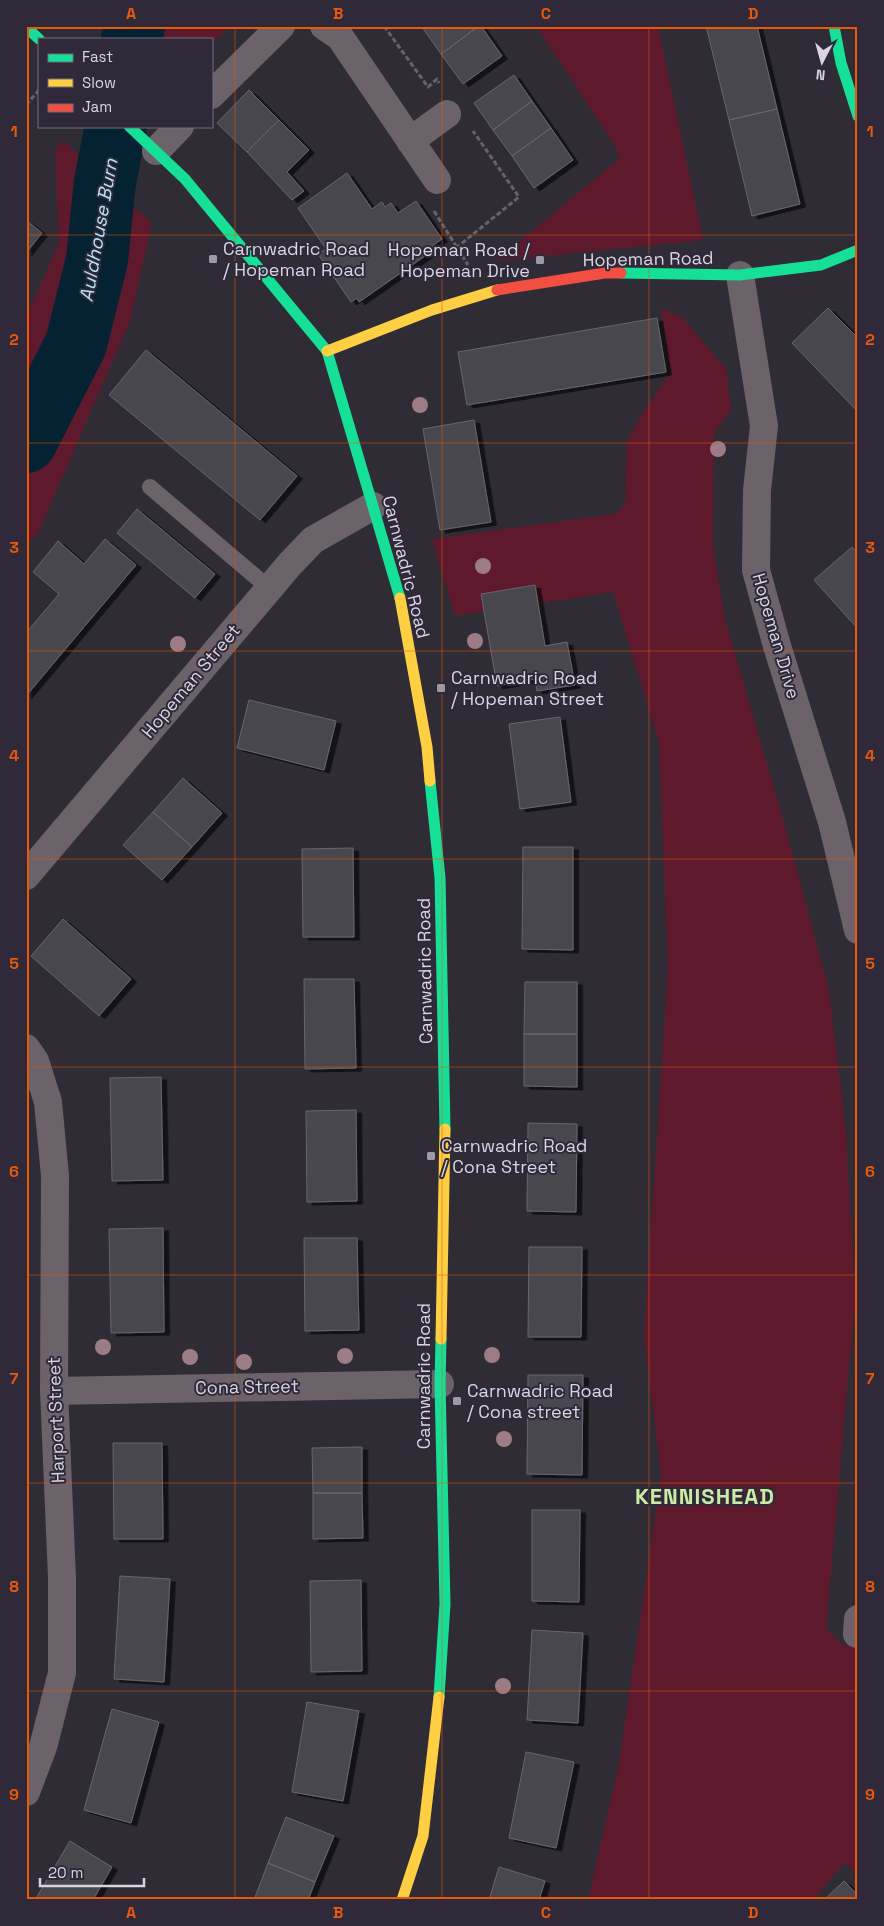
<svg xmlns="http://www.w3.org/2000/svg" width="884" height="1926" viewBox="0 0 884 1926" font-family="'Space Grotesk',sans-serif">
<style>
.green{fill:#5e1a2c}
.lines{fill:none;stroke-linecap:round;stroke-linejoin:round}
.river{stroke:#042231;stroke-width:62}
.building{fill:#47464e;stroke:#66666e;filter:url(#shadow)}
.path{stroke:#686269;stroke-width:3;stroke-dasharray:5 2.5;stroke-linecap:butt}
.lane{stroke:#6c626a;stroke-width:16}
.street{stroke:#6c626a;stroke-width:28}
.fast{stroke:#16e098;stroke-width:11}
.slow{stroke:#ffcf43;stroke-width:11}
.jam{stroke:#f24e42;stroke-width:11}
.tree{fill:#9c7d85}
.grid{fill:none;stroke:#e8590c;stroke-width:1;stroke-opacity:0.55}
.poi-dot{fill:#9e9aa4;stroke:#2f2939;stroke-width:2}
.labels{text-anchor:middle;stroke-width:4;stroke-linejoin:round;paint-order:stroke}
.poi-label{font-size:18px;fill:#d9d5e0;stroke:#2f2939;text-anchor:start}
.street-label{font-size:18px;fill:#d9d5e0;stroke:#2f2939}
.water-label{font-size:19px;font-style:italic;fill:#b3e3fe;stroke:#2f2939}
.district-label{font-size:22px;font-weight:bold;letter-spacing:1px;fill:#c9eba4;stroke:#2f2939}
.neatline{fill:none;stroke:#e8590c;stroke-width:2}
.grid-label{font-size:16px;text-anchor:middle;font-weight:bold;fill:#e8590c}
</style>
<defs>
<filter id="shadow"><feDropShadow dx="5.5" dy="3" stdDeviation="0" flood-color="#0009"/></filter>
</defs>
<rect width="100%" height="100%" fill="#302c36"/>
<path class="green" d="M 95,26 L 231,26 L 211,44 L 211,39 L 115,39 Z
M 536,26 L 658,26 L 703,240 L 496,261 L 619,159 L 616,147 Z
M 64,141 L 106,182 L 152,223 L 130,321 L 39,531 L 26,546 L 26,317 L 59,243 L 55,149 Z
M 661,308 L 683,318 L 726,369 L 731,410 L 714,433 L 713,544 L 724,616 L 785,826 L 829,990 L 846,1131 L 855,1299 L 826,1629 L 844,1646 L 858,1646 L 858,1875 L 845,1862 L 813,1900 L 588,1900 L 619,1764 L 661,1475 L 644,1334 L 668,967 L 659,742 L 613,592 L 455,616 L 432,539 L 615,514 L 625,505 L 627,441 L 639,419 L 670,373 Z"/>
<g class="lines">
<path class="river" d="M 132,39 L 134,26
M 26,442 L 76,344 L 97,260 L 105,182 L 116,126"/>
</g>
<path class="building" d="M 424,26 L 479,26 L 441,54 L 422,27 Z
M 479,26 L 481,26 L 502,56 L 463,84 L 441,54 Z
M 706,26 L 757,26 L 777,109 L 729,120 Z
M 514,75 L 532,101 L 493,130 L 474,103 Z
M 249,90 L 279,120 L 247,152 L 217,123 Z
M 532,101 L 551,128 L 512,156 L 493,130 Z
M 777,109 L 800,204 L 752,216 L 729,120 Z
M 279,120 L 309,150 L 287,172 L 304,191 L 292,200 L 247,152 Z
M 551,128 L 573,160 L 534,188 L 512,156 Z
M 347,173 L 372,209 L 382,202 L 385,207 L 391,203 L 398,213 L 416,201 L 442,239 L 432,246 L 435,249 L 359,302 L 357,298 L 351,302 L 318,254 L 326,249 L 298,208 Z
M 26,220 L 42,233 L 26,253 Z
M 828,308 L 858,338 L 858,412 L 792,343 Z
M 657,318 L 666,372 L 467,405 L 458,352 Z
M 146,350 L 297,476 L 260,520 L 109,395 Z
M 474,420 L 491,522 L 440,530 L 423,429 Z
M 137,509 L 215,574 L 195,598 L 117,533 Z
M 105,539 L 136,565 L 26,696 L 26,633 L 59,594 L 33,572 L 58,541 L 84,564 Z
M 852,547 L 858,553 L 858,629 L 814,580 Z
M 535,585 L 545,646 L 567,642 L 575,685 L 537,691 L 535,679 L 497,686 L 481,594 Z
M 249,700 L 336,721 L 324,770 L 237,748 Z
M 560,717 L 571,802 L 520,809 L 509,724 Z
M 183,778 L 222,813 L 192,847 L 153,812 Z
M 153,812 L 192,847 L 162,880 L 123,845 Z
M 523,847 L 573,847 L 573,950 L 522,949 Z
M 353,848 L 354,937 L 303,937 L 302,849 Z
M 63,919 L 131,979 L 99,1016 L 31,956 Z
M 304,979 L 354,979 L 356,1068 L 305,1069 Z
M 525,982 L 577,982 L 577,1034 L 524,1034 Z
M 524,1034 L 577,1034 L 577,1087 L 524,1086 Z
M 161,1077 L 163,1180 L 112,1181 L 110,1078 Z
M 356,1110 L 357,1201 L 307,1202 L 306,1111 Z
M 528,1123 L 577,1124 L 576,1212 L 527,1211 Z
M 163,1228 L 164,1332 L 111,1333 L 109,1229 Z
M 304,1238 L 357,1238 L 359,1330 L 305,1331 Z
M 529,1247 L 582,1247 L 581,1337 L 528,1337 Z
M 528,1375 L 583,1375 L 582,1475 L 527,1474 Z
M 113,1443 L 162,1443 L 163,1539 L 114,1539 Z
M 362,1447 L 362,1493 L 313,1493 L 312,1448 Z
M 313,1493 L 362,1493 L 363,1538 L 313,1539 Z
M 532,1510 L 580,1510 L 579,1602 L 532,1601 Z
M 120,1576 L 170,1579 L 164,1682 L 114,1679 Z
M 361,1580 L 362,1671 L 311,1672 L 310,1581 Z
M 532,1630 L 583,1633 L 578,1723 L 527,1720 Z
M 307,1702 L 359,1711 L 343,1801 L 292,1792 Z
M 112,1709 L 159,1722 L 131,1823 L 84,1810 Z
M 526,1752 L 574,1762 L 556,1848 L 509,1838 Z
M 286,1817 L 334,1836 L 315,1882 L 268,1863 Z
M 70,1841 L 112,1867 L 93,1900 L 35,1900 Z
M 268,1863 L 315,1882 L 308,1900 L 254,1900 Z
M 499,1867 L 545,1881 L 539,1900 L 489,1900 Z
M 844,1881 L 858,1895 L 858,1900 L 824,1900 Z"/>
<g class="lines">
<path class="path" d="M 384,26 L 428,87 L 437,79 L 439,83
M 26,105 L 39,90
M 434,211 L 468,265
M 456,248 L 519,197 L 473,131"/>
<path class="lane" d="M 150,487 L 269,588"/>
<path class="street" d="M 324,26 L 340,37 L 437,180
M 211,95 L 281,26
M 410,141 L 447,114
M 156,151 L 180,126
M 740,275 L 764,426 L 757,490 L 756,570 L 777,646 L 832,822 L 858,930
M 26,876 L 290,564 L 313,540 L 373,506
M 26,1048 L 35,1061 L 48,1102 L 55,1176 L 54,1391 L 62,1578 L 62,1673 L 43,1747 L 26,1792
M 54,1391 L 440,1384
M 857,1634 L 858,1619"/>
<path class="fast" d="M 834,26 L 841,63 L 858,116
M 26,27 L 39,39
M 129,126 L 185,179 L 327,351 L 400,598
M 621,273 L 740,275 L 821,265 L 858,250
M 430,781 L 440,878 L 445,1129
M 439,1697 L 445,1604 L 440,1384 L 441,1339"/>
<path class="slow" d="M 327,351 L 432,310 L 497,290
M 400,598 L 427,747 L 430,781
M 441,1339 L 445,1129
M 402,1900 L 423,1836 L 439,1697"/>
<path class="jam" d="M 497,290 L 605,273 L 621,273"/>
</g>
<g class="tree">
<circle cx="420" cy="405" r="8"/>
<circle cx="718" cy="449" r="8"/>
<circle cx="483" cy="566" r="8"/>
<circle cx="475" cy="641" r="8"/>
<circle cx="178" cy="644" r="8"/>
<circle cx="103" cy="1347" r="8"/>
<circle cx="492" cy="1355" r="8"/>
<circle cx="345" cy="1356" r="8"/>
<circle cx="190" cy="1357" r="8"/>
<circle cx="244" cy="1362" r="8"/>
<circle cx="504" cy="1439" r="8"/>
<circle cx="503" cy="1686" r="8"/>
</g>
<path class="grid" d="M 235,26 L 235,1900M 442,26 L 442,1900M 649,26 L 649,1900M 26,235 L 858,235M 26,443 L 858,443M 26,651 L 858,651M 26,859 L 858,859M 26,1067 L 858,1067M 26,1275 L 858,1275M 26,1483 L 858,1483M 26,1691 L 858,1691"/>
<g class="poi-dot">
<rect x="208" y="254" width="10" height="10" rx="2.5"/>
<rect x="535" y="255" width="10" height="10" rx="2.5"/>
<rect x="436" y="683" width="10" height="10" rx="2.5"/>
<rect x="426" y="1151" width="10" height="10" rx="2.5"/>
<rect x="452" y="1396" width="10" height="10" rx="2.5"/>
</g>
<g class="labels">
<g class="poi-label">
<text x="223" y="255">Carnwadric Road<tspan x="223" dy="21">/ Hopeman Road</tspan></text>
<text x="530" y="256" text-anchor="end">Hopeman Road /<tspan x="530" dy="21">Hopeman Drive</tspan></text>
<text x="451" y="684">Carnwadric Road<tspan x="451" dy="21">/ Hopeman Street</tspan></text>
<text x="441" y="1152">Carnwadric Road<tspan x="441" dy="21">/ Cona Street</tspan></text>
<text x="467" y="1397">Carnwadric Road<tspan x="467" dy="21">/ Cona street</tspan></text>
</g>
<g class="street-label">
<text transform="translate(648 259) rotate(-1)" y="6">Hopeman Road</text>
<text transform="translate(406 567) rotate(76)" y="6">Carnwadric Road</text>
<text transform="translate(776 636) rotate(74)" y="6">Hopeman Drive</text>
<text transform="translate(191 681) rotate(-50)" y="6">Hopeman Street</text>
<text transform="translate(425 971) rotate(-91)" y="6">Carnwadric Road</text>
<text transform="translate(424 1376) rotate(-90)" y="6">Carnwadric Road</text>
<text transform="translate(247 1387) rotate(-1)" y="6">Cona Street</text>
<text transform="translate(56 1420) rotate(-92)" y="6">Harport Street</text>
</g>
<g class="water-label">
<text transform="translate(98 230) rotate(-80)" y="7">Auldhouse Burn</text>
</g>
<g class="district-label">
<text x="705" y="1504">KENNISHEAD</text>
</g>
</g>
<rect width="884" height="1926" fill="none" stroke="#2f2939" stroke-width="55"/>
<rect x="38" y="38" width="175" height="90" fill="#2f2939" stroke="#736e7c"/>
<rect x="48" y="54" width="25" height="8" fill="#16e098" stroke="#736e7c"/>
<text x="82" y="62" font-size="15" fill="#d9d5e0">Fast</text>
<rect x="48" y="79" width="25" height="8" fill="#ffcf43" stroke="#736e7c"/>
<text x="82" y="88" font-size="15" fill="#d9d5e0">Slow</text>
<rect x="48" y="104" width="25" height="8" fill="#f24e42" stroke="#736e7c"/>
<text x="82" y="112" font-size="15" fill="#d9d5e0">Jam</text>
<g transform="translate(822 62) rotate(186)" stroke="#2f2939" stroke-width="4" paint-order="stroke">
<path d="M0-4L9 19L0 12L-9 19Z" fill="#d9d5e0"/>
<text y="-8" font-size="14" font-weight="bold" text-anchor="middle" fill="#d9d5e0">N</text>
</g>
<path d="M40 1878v8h104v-8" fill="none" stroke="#d9d5e0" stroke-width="2.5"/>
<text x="48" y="1878" font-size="15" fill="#d9d5e0" stroke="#2f2939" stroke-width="4" paint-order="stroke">20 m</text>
<rect x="28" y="28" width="828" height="1870" class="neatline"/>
<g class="grid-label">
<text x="131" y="19">A</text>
<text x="338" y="19">B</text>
<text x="546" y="19">C</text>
<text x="753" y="19">D</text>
<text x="14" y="137">1</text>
<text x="870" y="137">1</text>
<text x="14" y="345">2</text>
<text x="870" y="345">2</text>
<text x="14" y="553">3</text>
<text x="870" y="553">3</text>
<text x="14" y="761">4</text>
<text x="870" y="761">4</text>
<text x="14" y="969">5</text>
<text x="870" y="969">5</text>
<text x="14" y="1177">6</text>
<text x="870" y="1177">6</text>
<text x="14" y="1384">7</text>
<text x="870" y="1384">7</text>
<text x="14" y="1592">8</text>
<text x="870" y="1592">8</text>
<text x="14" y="1800">9</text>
<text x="870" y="1800">9</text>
<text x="131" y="1918">A</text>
<text x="338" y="1918">B</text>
<text x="546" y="1918">C</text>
<text x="753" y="1918">D</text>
</g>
</svg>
